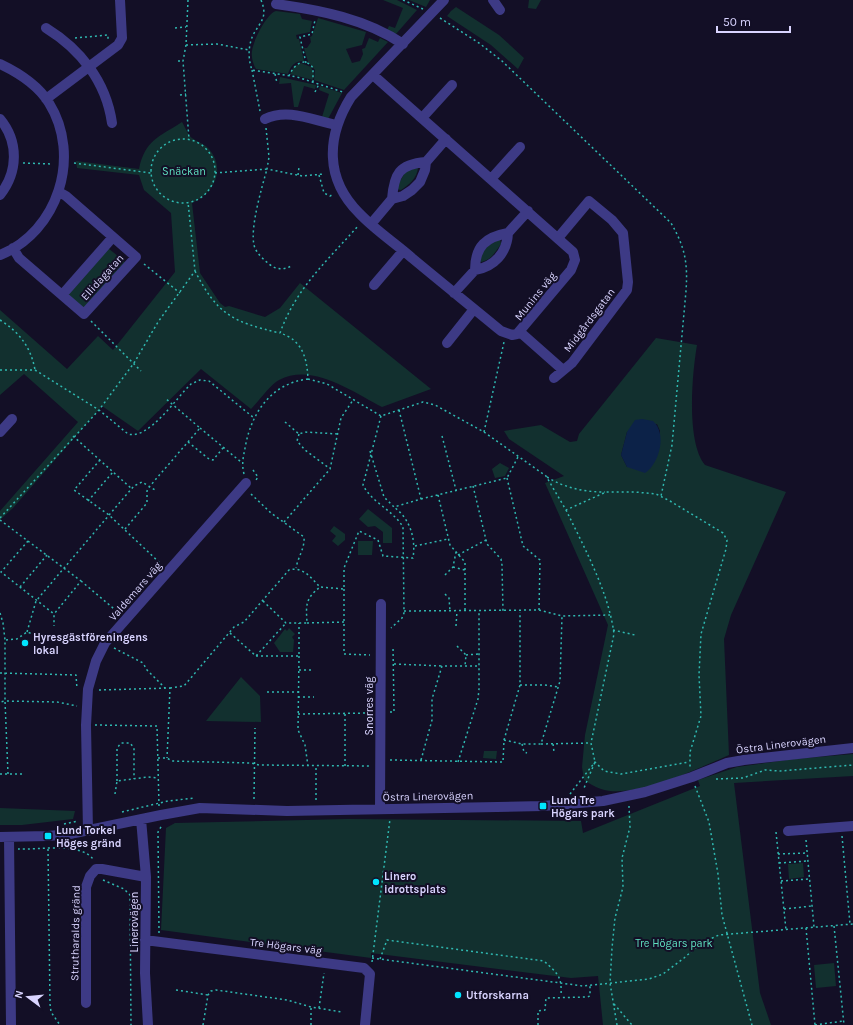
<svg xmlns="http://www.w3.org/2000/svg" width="853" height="1025" viewBox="0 0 853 1025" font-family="Karla,sans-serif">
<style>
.green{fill:#12302f;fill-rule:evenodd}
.water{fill:#0c2248}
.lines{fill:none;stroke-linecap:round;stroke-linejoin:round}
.path{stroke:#2fb8b0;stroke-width:1.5;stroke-dasharray:2 3;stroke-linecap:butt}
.minor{stroke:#3d3a85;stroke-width:10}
.poi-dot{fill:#00e5ff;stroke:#130f26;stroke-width:1.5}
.labels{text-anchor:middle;stroke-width:4;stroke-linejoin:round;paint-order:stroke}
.park-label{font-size:11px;fill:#5fe0c0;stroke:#130f26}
.street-label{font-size:11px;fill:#d9d4ff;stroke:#130f26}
.poi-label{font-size:11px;font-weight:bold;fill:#d9d4ff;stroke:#130f26;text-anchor:start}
</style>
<rect width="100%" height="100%" fill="#130f26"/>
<path class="green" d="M 383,0 L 397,0 L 417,10 L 396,34 L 387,30 L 389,26 L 395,28 L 403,8 Z
M 409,0 L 430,0 L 426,7 Z
M 529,0 L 541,0 L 536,9 L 528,8 Z
M 456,7 L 499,35 L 524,58 L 518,69 L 491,45 L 447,16 L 451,11 Z
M 276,11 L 300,14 L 302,19 L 312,21 L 310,32 L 296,35 L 297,39 L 299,39 L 304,61 C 295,61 291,65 288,74 L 256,69 C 253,64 251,57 252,51 C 253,41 267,13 276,11 Z
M 318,18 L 366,32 L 362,45 L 346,49 L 352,63 L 360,61 L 363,54 L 362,49 L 365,48 L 369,38 L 378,42 L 380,38 L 388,42 L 344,90 L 314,80 L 315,70 L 308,62 L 304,48 L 307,48 L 311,42 L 310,37 L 312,36 Z
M 301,63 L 311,67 L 314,74 L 313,80 L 290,74 L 294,66 Z
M 280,77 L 316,85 L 315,89 L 304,86 L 298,107 L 294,107 L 291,83 L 279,84 Z
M 320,86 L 342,93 L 328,119 L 322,117 L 329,94 L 319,90 Z
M 182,122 C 185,127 188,135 192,138 C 197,142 203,143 208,148 C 227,169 214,193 192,203 L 200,273 L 220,303 L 225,307 L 229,306 L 265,317 L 280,308 L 300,283 L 431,389 L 382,407 C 353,392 312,362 279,380 C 271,384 258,402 251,409 L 201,369 L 138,431 L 102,406 L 13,508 L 0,520 L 0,511 L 78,422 L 24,374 L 0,395 L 0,310 L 67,369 L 98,336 L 113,350 L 175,272 L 171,213 L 144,190 L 139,175 L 77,168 L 76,161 L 139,169 C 145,140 159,137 182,122 Z
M 418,168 C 417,178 409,185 401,190 L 396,189 L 406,170 Z
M 500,239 L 501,244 C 495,252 491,261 480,262 C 482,248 489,245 500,239 Z
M 108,248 L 125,262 L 84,309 L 67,294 Z
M 656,338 L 697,345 C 692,374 686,442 705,465 L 786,492 L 731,615 L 724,639 L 729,755 C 699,768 633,800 601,789 C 595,787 589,783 584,780 L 582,767 L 585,735 L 608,625 L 545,483 L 564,476 L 509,439 L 504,431 L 541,425 L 570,442 L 577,441 L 579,434 ZM 657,424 L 660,431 L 660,443 L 627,467 L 621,455 L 627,432 Z
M 500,463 L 509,468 L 505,476 L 495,478 L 492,469 Z
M 368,509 L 392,528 L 392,543 L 383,543 L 383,532 L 375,526 L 368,527 L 359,519 Z
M 334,526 L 345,534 L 345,540 L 338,546 L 332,541 L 336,536 L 330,531 Z
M 358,541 L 373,541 L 372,555 L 358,555 Z
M 289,628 L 295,634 L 292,637 L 294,640 L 293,652 L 280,652 L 274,643 L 285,629 L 287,631 Z
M 241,677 L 260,696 L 261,722 L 206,721 Z
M 484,751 L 497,751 L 496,759 L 483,758 Z
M 853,754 L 853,776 L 734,783 L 760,993 L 771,1025 L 603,1025 L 598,976 L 571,978 L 371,953 L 371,958 L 161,930 L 166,828 L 175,823 L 348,819 L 581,821 L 583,833 L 700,786 L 698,780 L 737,767 L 794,759 Z
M 0,808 L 75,811 L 73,819 L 22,825 L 0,825 Z
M 803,863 L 804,877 L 789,879 L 788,864 Z
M 834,963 L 836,986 L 816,988 L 814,965 Z"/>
<path class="water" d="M 642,419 L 653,421 C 667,433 660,463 645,473 L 627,467 L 621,455 L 627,432 L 635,420 Z"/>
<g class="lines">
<path class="path" d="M 188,0 L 186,45 L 183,61 L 189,139
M 261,0 C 268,17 261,21 253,35 C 248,46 248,59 252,70 L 297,77 L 343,92
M 403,0 L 423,9
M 440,18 L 479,43 L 502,61 L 671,223 C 685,247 688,263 686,291 L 672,445 L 661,496
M 175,28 L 186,27
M 75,38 L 108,35 L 108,41
M 186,45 L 217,44 L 249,50
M 178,61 L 183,61
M 306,63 L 300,37 L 312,34 L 315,20
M 252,70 L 260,111
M 275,74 L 277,83
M 289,76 C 293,66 304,55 313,68 L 313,82
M 315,92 L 319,84
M 180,95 L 186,94
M 266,128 L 269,157 L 267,169 L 302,176 L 324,174
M151 171a32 32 0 1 1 64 0a32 32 0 1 1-64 0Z
M 23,163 L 53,164
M 74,163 L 151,173
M 215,173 L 267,169 C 262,187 250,227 254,245 C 256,253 263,259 269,264 C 276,270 284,270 291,266
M 298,175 L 299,167
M 319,175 L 324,193 L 330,196 L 334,194
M 144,264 L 180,293
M 195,271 C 217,314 232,322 280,333
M 0,320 C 19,332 31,347 35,370
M 91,321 L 141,371
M 0,370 L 35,370 L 99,410 L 128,434 C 149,440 176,398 191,384 L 200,380 L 209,381 L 254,418
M 308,379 L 327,384 L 381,416 L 423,402 L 435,405 L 484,432 L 546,476 L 566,510 L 606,492 L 635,492 L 656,494 L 670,501 L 723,533 L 727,540 L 726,549 L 701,634 L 699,675 L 701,716 L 690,752 L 690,768
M 381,416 L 363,485 C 371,502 393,510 403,527 L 404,613 L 402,618 L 391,628
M 285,422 L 299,434 L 305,432 L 338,434
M 200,428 L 241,462
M 484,432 L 504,342
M 299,434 L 297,441 L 305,450 L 329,468
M 73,436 L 132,489
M 442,436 L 456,490
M 188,442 L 209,459 L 213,460 L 223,448
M 370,451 L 384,497 L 394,507 L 421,499 L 399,410
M 100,460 L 74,490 L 109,515 L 161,564
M 253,470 L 258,477 L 256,480
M 244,474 C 241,462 244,455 246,443 C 253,410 273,383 308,379 C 307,357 302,340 280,333 C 296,288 327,261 358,226
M 547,477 C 565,488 584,492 605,492
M 473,486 L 487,544 L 501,559 L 502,565 L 503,611
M 251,494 L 271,513 L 304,537 C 305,548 298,557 296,568
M 438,495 L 450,545 L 465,562 L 465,611
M 421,499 L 507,478 L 518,457
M 88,501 L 113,472
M 566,510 C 584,547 609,593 614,634 L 591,743 L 595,762 L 584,788
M 0,518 L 99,410 L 134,363 L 158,322 L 195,271 L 188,202
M 0,520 L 81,581 L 54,614
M 284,522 L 330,469 L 341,418 L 353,400
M 125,529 L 147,503 L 147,491 L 150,486 L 200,428 L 165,398
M 28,541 L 1,572 L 54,614 L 54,626
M 415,546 L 448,539
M 458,555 L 486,540
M 453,567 L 465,570
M 445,575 L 453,567 L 456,552
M 81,581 L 119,613
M 20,587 L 47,555
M 344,589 L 344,654 L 370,655
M 445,594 L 449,598 L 450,611
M 263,601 L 286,623 L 307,623 C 306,605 305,599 320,587
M 539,610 L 562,616 L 610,615
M 404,611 L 539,610 L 540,560 L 523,546 L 507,478
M 0,613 L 3,623 L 5,640 L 5,701 L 0,702
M 307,623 L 345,622
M 456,626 L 457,611
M 613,630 L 635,635
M 27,632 L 36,601 L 121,501 L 134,486 L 142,482 L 155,490
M 230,633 L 256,656 L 286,623
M 6,640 L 17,639 L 27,632 L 45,638
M 457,646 L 466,655 L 465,666
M 114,648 L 143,663 L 147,670 L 165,688
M 466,655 L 478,654
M 256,656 L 299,656 L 299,623
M 299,656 L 298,730 L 305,745 L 308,766
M 394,664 L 442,666
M 299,670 L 314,670
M 0,673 L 76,675 L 77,689
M 520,685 L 545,685 L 558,687
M 170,688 L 184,686 L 234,627 L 244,622 L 289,570 C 303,566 311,578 320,587 L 344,589 L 344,568 L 359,531 L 378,540 L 383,556 L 413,558 C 416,538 410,519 394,507
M 99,690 L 170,688 L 167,758
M 267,692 L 298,692
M 298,697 L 314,697
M 390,712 L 394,712 L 393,646
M 298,714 L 370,713
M 345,714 L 345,766
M 95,725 L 157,726 L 159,806
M 504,740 L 522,744 L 541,744 L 560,681 L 562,616
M 522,744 L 524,752 L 527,753
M 541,744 L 591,743
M 553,744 L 554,752
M 158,758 L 167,758 L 172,761 L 251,763 L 259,765 L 371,766
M 390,760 L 503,762 L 504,740 L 520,685 L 520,612
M 421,760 L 432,720 L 432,699 L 442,666 L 479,666
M 458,762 L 478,699 L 479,689 L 479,611
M 0,774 L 24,774
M 8,774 L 5,701 L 57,702 L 77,706
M 716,779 L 743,778 L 765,770 L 780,771 L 853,765
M 117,781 L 117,748 L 121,743 L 130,743 L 134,748 L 134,779
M 695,786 L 709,822 L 718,874 L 722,915 L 752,1025
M 115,794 L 117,781 L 148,777 L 158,778
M 570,794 L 595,762 L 604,771 L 621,774 L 689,762
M 254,799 L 255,728
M 316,800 L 316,766
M 122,812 L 168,801 L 195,798
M 64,824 L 78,821
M 776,832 L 786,930
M 842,836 L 850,924
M 806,840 L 814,927
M 18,849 C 38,850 80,842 93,859
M 48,849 L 50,1004 L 51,1012 L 60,1025
M 778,854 L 807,853
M 779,863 L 807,861
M 103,880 L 124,889 L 130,895 L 131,1025
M 781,881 L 809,879
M 784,909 L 812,906
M 834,926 L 844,1025
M 806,928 L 815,1025
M 159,933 L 158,832 L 162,825
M 372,958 L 583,986 L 649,979 L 663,974 L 684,958 L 701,943 L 719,935 L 853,924
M 380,959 L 387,940 L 544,961 C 558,974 562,976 561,996
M 372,962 L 390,819
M 176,990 L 208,995
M 614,1004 L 632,1025
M 319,1008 L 324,973
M 203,1025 L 208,995 L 211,991 L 216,990 L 287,1000 L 311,1007 L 342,1012
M 311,1025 L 311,1007
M 538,1025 L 538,1011 L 545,1010 L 546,998 L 587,997 L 590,996 L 590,986
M 617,1025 L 610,983 L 612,948 L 615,918 L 623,887 L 622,858 L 630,827 L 629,806
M 815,1025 L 843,1021"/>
<path class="minor" d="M 493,0 L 500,10
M 276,4 C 320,10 366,19 403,44
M 46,28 C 80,49 106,81 112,123
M 0,64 C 19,73 38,85 49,103 C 82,156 58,232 0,255
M 373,75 L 573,252 L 575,260 L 571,270 L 517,334 L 512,335 L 501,331 C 472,307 442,283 412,258 C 395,243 375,230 359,213 C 325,179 326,137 351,97 L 444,0
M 46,99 L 118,45 L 122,38 L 120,0
M 422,118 L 452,85
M 0,119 C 19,142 18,172 0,195
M 265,119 C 288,108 312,120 337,125
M 491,179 L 520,147
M 392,199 C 394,174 399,164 426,162
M 371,224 L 392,199 L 403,196 L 412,190 L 420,182 L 425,170 L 426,162 L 446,139
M 13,248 L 19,258 L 84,314 L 136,257 L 66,196 L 59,192
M 475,270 C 475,246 486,237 508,233
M 374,285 L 403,251
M 454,293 L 475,270 C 494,267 507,253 508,233 L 528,211
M 62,295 L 113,237
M 520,332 L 563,370
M 447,343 L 474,309
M 554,378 L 572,363 L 627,290 L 628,282 L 623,233 L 612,220 L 589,201 L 558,238
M 0,432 L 12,419
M 380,809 L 381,604
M 141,819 L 146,877 L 145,973 L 148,1025
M 88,831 L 86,725 L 88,689 L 96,661 L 105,643 L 246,483
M 788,831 L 853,826
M 0,837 L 48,836 L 70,834 L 161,815 L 200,808 L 287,811 L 543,806 L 603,801 L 645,792 L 692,777 L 727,763 L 744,760 L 853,748
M 9,837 L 11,1025
M 145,940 L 364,968 L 370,974 L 365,1025
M 86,1003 L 86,887 L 90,876 L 96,869 L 102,869 L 146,877"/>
</g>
<g class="poi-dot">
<circle cx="25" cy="643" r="4"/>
<rect x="539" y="802" width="8" height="8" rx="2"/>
<rect x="44" y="832" width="8" height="8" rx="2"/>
<circle cx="376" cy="882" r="4"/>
<circle cx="458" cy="995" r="4"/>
</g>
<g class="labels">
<g class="park-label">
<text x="184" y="175">Snäckan</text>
<text x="674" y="947">Tre Högars park</text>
</g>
<g class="street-label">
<text transform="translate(102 277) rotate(-48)" y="4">Ellidagatan</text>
<text transform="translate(535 296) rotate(-51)" y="4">Munins väg</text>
<text transform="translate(589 320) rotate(-53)" y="4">Midgårdsgatan</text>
<text transform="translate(135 591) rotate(-49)" y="4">Valdemars väg</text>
<text transform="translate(369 706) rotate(-90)" y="4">Snorres väg</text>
<text transform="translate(781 744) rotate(-7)" y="4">Östra Linerovägen</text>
<text transform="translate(428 796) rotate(-1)" y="4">Östra Linerovägen</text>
<text transform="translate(134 922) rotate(-90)" y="4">Linerovägen</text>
<text transform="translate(75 933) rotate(-89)" y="4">Strutharalds gränd</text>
<text transform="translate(286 946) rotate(7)" y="4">Tre Högars väg</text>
</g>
<g class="poi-label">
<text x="33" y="641">Hyresgästföreningens<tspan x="33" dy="13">lokal</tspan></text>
<text x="551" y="804">Lund Tre<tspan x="551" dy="13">Högars park</tspan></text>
<text x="56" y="834">Lund Torkel<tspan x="56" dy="13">Höges gränd</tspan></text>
<text x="384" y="880">Linero<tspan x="384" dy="13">idrottsplats</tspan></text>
<text x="466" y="999">Utforskarna</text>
</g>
</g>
<g transform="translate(28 997) rotate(286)" stroke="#130f26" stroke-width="3" paint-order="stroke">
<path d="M0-3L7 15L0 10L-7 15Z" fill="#d9d4ff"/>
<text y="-6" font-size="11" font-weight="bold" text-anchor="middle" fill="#d9d4ff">N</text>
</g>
<path d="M717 26v6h73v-6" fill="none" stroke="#d9d4ff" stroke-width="2"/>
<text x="723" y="26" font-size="12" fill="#d9d4ff" stroke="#130f26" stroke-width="3" paint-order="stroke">50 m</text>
</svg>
